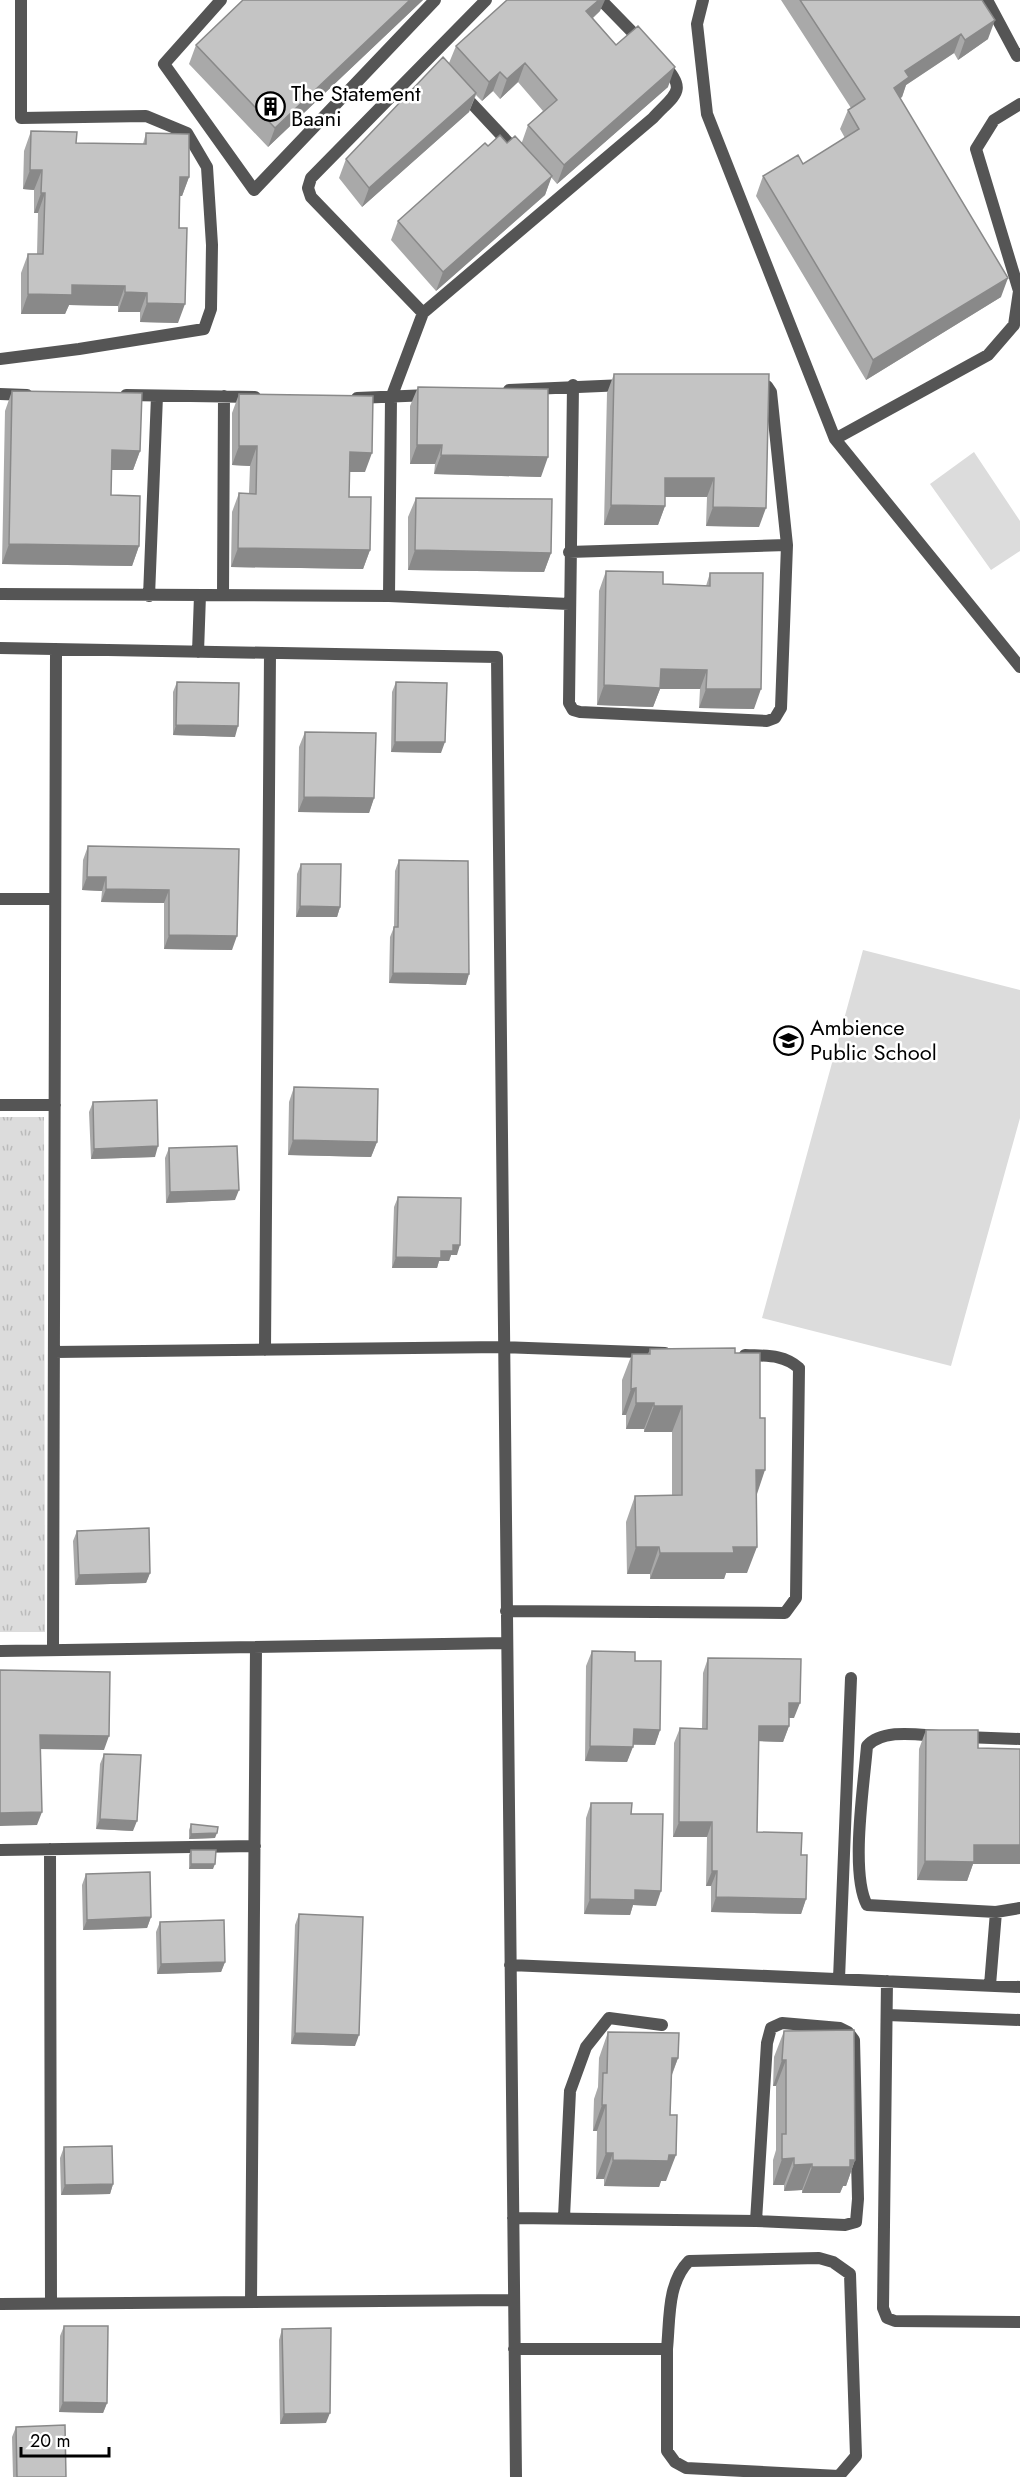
<svg xmlns="http://www.w3.org/2000/svg" width="1020" height="2477" viewBox="0 0 1020 2477" font-family="Jost,sans-serif">
<style>
.park{fill:url(#park-tufts)}
.pitch{fill:#dcdcdc}
.lines{fill:none;stroke-linecap:round;stroke-linejoin:round}
.service{stroke:#555;stroke-width:12}
.minor{stroke:#555;stroke-width:12}
.wall{fill:#a9a9a9}
.shaded-wall{fill:#898989}
.building{fill:#c4c4c4;stroke:#898989;stroke-width:1.5}
.labels{text-anchor:middle;stroke-width:5;stroke-linejoin:round;paint-order:stroke}
.poi-label{font-size:22px;fill:#000;stroke:#fff;text-anchor:start}
</style>
<defs>
<pattern id="park-tufts" width="24" height="20" patternUnits="userSpaceOnUse" patternTransform="scale(1.5)"><rect width="24" height="20" fill="#dcdcdc"/><path d="M3 7l-1-3M5 7V3M7 7l1-3M15 17l-1-3M17 17v-4M19 17l1-3" fill="none" stroke="#bbb"/></pattern>
</defs>
<rect width="100%" height="100%" fill="#fff"/>
<path class="park" d="M 0,1117 L 44,1117 L 45,1632 L 0,1632 Z"/>
<path class="pitch" d="M 974,452 L 1020,521 L 1020,551 L 991,570 L 930,484 Z
M 863,950 L 1020,990 L 1020,1118 L 951,1366 L 762,1318 Z"/>
<g class="lines">
<path class="service" d="M 221,0 L 164,64 L 254,190 L 435,0"/>
<path class="minor" d="M 601,0 L 642,42
M 703,0 L 697,24 L 707,114 L 835,439 L 1020,667
M 987,0 L 1017,56 L 1020,54
M 461,92 L 519,154
M 423,313 L 311,197 L 308,188 L 311,178 L 486,0
M 0,359 L 79,349 L 204,329 L 211,309 L 212,245 L 207,167 L 187,133 L 146,116 L 21,118 L 21,0
M 573,385 L 569,703 L 573,710 L 580,712 L 767,721 L 775,718 L 781,708 L 787,545 L 771,392 L 767,386 L 755,383
M 509,390 L 624,385
M 0,394 L 27,395
M 126,395 L 255,397
M 357,398 L 429,395
M 835,439 L 988,355 L 1014,325 L 1019,291 L 976,149 L 994,120 L 1020,104
M 569,552 L 787,545
M 0,594 L 389,596 L 391,398 L 423,313 L 653,118 C 675,94 689,91 662,63
M 223,595 L 224,396
M 149,596 L 157,396
M 389,596 L 569,604
M 0,648 L 497,657 L 516,2477
M 198,652 L 200,595
M 0,899 L 55,899
M 0,1105 L 55,1105
M 265,1350 L 270,653
M 54,1352 L 504,1347 L 665,1353
M 506,1611 L 785,1613 L 796,1598 L 799,1368 C 783,1354 766,1356 745,1355
M 53,1650 L 56,649
M 0,1651 L 507,1643
M 941,1736 C 919,1735 883,1728 867,1746 C 864,1784 850,1873 867,1905 L 996,1912 L 1020,1908
M 964,1737 L 1020,1739
M 50,1849 L 51,2304
M 0,1850 L 255,1846
M 510,1965 L 1020,1987
M 839,1979 L 851,1678
M 887,1981 L 883,2308 L 887,2318 L 895,2321 L 1020,2322
M 990,1985 L 996,1912
M 887,2015 L 1020,2020
M 564,2217 L 570,2091 L 586,2047 L 609,2018 L 662,2025
M 513,2218 L 756,2221 L 845,2225 L 856,2222 L 858,2199 L 854,2040 L 848,2032 L 840,2028 L 782,2023 L 771,2028 L 767,2043 L 756,2221
M 251,2302 L 256,1647
M 0,2304 L 514,2300
M 514,2349 L 667,2349 C 670,2319 667,2283 689,2261 L 819,2258 L 833,2262 L 850,2274 L 856,2456 L 839,2476 L 686,2468 L 675,2462 L 667,2451 L 667,2349"/>
</g>
<path class="wall" d="M 423,0 L 268,147 L 189,64 L 196,45 Z
M 781,0 L 982,0 L 988,39 L 958,60 L 954,53 L 906,85 L 902,97 L 900,98 L 1001,297 L 866,380 L 756,196 L 763,176 L 803,164 L 845,138 L 840,129 L 848,110 L 851,108 Z
M 600,11 L 593,18 L 616,45 L 668,87 L 557,184 L 551,177 L 545,195 L 436,291 L 391,240 L 398,221 L 488,146 L 507,143 L 522,142 L 528,125 L 543,111 L 518,82 L 500,99 L 493,91 L 482,101 L 476,95 L 469,112 L 362,207 L 339,178 L 346,159 L 449,63 L 456,46 Z
M 31,131 L 76,143 L 143,144 L 146,133 L 189,177 L 182,196 L 180,196 L 178,323 L 140,322 L 140,312 L 118,312 L 118,306 L 69,305 L 65,314 L 21,314 L 21,273 L 28,254 L 37,254 L 38,213 L 34,213 L 34,190 L 23,189 L 24,151 Z
M 614,374 L 759,527 L 706,526 L 707,497 L 665,497 L 665,506 L 658,525 L 604,525 L 607,393 Z
M 418,387 L 541,477 L 434,474 L 435,464 L 410,464 L 410,406 Z
M 12,391 L 140,451 L 133,470 L 111,470 L 111,495 L 139,546 L 132,566 L 2,564 L 5,411 Z
M 239,394 L 365,472 L 349,472 L 349,497 L 370,550 L 363,569 L 231,567 L 232,512 L 239,493 L 249,493 L 250,466 L 232,465 L 232,413 Z
M 416,498 L 551,553 L 544,572 L 408,570 L 408,517 Z
M 606,571 L 663,584 L 706,586 L 710,573 L 754,709 L 699,708 L 700,689 L 660,689 L 653,707 L 597,705 L 599,591 Z
M 177,682 L 235,737 L 173,735 L 173,692 Z
M 396,682 L 441,753 L 391,752 L 392,692 Z
M 305,732 L 374,798 L 369,813 L 298,812 L 299,747 Z
M 88,846 L 239,849 L 232,950 L 164,949 L 164,903 L 101,902 L 102,891 L 82,890 L 83,860 Z
M 399,860 L 466,985 L 389,983 L 390,937 L 394,927 L 395,871 Z
M 301,864 L 340,907 L 337,917 L 296,917 L 297,874 Z
M 294,1087 L 377,1142 L 371,1157 L 288,1155 L 289,1102 Z
M 93,1102 L 155,1157 L 91,1159 L 89,1112 Z
M 169,1148 L 235,1200 L 166,1203 L 165,1158 Z
M 398,1197 L 457,1255 L 451,1255 L 449,1261 L 439,1261 L 437,1268 L 392,1268 L 394,1207 Z
M 650,1349 L 756,1496 L 747,1573 L 726,1573 L 724,1579 L 650,1579 L 650,1574 L 627,1574 L 626,1522 L 635,1496 L 672,1495 L 672,1432 L 644,1432 L 644,1429 L 626,1429 L 626,1415 L 622,1415 L 622,1380 L 632,1354 L 648,1354 Z
M 77,1531 L 150,1573 L 146,1583 L 75,1585 L 73,1541 Z
M 592,1651 L 635,1661 L 660,1730 L 655,1745 L 633,1745 L 627,1762 L 585,1761 L 586,1666 Z
M 708,1658 L 794,1718 L 789,1718 L 789,1726 L 783,1742 L 759,1741 L 757,1832 L 801,1855 L 806,1899 L 801,1914 L 711,1912 L 711,1886 L 706,1886 L 707,1837 L 673,1837 L 674,1743 L 680,1728 L 702,1729 L 703,1673 Z
M 926,1730 L 973,1864 L 967,1881 L 917,1880 L 919,1749 Z
M 104,1754 L 133,1831 L 96,1829 L 100,1764 Z
M 591,1803 L 631,1814 L 656,1906 L 633,1905 L 630,1915 L 584,1914 L 586,1818 Z
M 191,1824 L 215,1838 L 189,1839 L 189,1830 Z
M 191,1850 L 213,1869 L 189,1869 L 189,1855 Z
M 86,1874 L 151,1917 L 147,1928 L 83,1930 L 82,1885 Z
M 299,1914 L 355,2046 L 291,2044 L 295,1925 Z
M 160,1922 L 225,1962 L 221,1972 L 157,1974 L 156,1932 Z
M 784,2031 L 855,2160 L 846,2186 L 843,2186 L 840,2193 L 802,2193 L 802,2190 L 784,2191 L 784,2185 L 773,2185 L 773,2160 L 776,2150 L 776,2086 L 773,2086 L 774,2057 Z
M 608,2032 L 678,2058 L 672,2075 L 666,2181 L 661,2181 L 659,2187 L 604,2186 L 604,2179 L 596,2179 L 597,2131 L 593,2131 L 594,2099 L 598,2087 L 599,2058 Z
M 64,2147 L 113,2184 L 110,2194 L 61,2195 L 60,2158 Z
M 64,2326 L 107,2403 L 103,2413 L 59,2412 L 60,2336 Z
M 282,2329 L 326,2423 L 280,2424 L 279,2340 Z
M 16,2427 L 66,2477 L 13,2477 L 12,2437 Z"/>
<path class="shaded-wall" d="M 410,0 L 423,0 L 268,147 L 275,128 Z
M 599,0 L 605,0 L 600,11 L 579,30 L 586,11 Z
M 995,20 L 988,39 L 958,60 L 965,40 Z
M 961,34 L 954,53 L 906,85 L 902,97 L 887,107 L 894,88 L 905,71 Z
M 525,63 L 518,82 L 500,99 L 507,79 Z
M 675,67 L 668,87 L 557,184 L 564,165 Z
M 500,72 L 493,91 L 482,101 L 489,82 Z
M 476,93 L 469,112 L 362,207 L 369,188 Z
M 30,170 L 42,170 L 34,190 L 23,189 Z
M 552,176 L 545,195 L 436,291 L 443,272 Z
M 180,177 L 189,177 L 182,196 L 173,196 Z
M 41,193 L 45,193 L 38,213 L 34,213 Z
M 1008,278 L 1001,297 L 866,380 L 873,360 Z
M 72,285 L 125,286 L 118,306 L 69,305 L 65,314 L 21,314 L 28,294 Z
M 125,292 L 147,293 L 140,312 L 118,312 Z
M 147,303 L 185,304 L 178,323 L 140,322 Z
M 417,445 L 442,445 L 435,464 L 410,464 Z
M 239,446 L 257,446 L 250,466 L 232,465 Z
M 112,450 L 140,451 L 133,470 L 105,470 Z
M 350,452 L 372,453 L 365,472 L 343,472 Z
M 441,455 L 548,457 L 541,477 L 434,474 Z
M 665,478 L 714,478 L 707,497 L 658,497 Z
M 611,505 L 665,506 L 658,525 L 604,525 Z
M 713,507 L 766,508 L 759,527 L 706,526 Z
M 9,544 L 139,546 L 132,566 L 2,564 Z
M 238,548 L 370,550 L 363,569 L 231,567 Z
M 415,550 L 551,553 L 544,572 L 408,570 Z
M 661,669 L 707,670 L 700,689 L 660,689 L 653,707 L 597,705 L 604,685 Z
M 706,689 L 761,689 L 754,709 L 699,708 Z
M 176,725 L 238,726 L 235,737 L 173,735 Z
M 395,742 L 445,742 L 441,753 L 391,752 Z
M 304,797 L 374,798 L 369,813 L 298,812 Z
M 87,877 L 106,877 L 102,891 L 82,890 Z
M 106,889 L 169,890 L 164,903 L 101,902 Z
M 300,906 L 340,907 L 337,917 L 296,917 Z
M 169,935 L 237,936 L 232,950 L 164,949 Z
M 393,973 L 469,974 L 466,985 L 389,983 Z
M 293,1140 L 377,1142 L 371,1157 L 288,1155 Z
M 158,1146 L 155,1157 L 91,1159 L 94,1149 Z
M 239,1190 L 235,1200 L 166,1203 L 170,1192 Z
M 453,1245 L 460,1245 L 457,1255 L 451,1255 L 449,1261 L 439,1261 L 437,1268 L 392,1268 L 396,1257 Z
M 636,1388 L 626,1415 L 622,1415 L 631,1389 Z
M 636,1403 L 654,1403 L 644,1429 L 626,1429 Z
M 654,1406 L 682,1406 L 672,1432 L 644,1432 Z
M 756,1470 L 765,1470 L 756,1497 Z
M 636,1547 L 659,1547 L 650,1574 L 627,1574 Z
M 733,1547 L 757,1547 L 747,1573 L 726,1573 L 724,1579 L 650,1579 L 660,1553 Z
M 150,1573 L 146,1583 L 75,1585 L 79,1575 Z
M 789,1703 L 800,1703 L 794,1718 L 783,1718 Z
M 759,1726 L 789,1726 L 783,1742 L 754,1741 Z
M 634,1729 L 660,1730 L 655,1745 L 628,1744 Z
M 40,1735 L 109,1736 L 104,1750 L 35,1749 Z
M 590,1746 L 633,1747 L 627,1762 L 585,1761 Z
M 42,1812 L 37,1825 L 0,1826 L 0,1813 Z
M 100,1819 L 137,1821 L 133,1831 L 96,1829 Z
M 679,1822 L 712,1822 L 707,1837 L 673,1837 Z
M 217,1833 L 215,1838 L 189,1839 L 191,1834 Z
M 974,1845 L 1020,1845 L 1020,1864 L 973,1864 L 967,1881 L 917,1880 L 925,1861 Z
M 191,1864 L 215,1864 L 213,1869 L 189,1869 Z
M 712,1871 L 717,1871 L 711,1886 L 706,1886 Z
M 635,1890 L 661,1891 L 656,1906 L 633,1905 L 630,1915 L 584,1914 L 590,1899 Z
M 716,1897 L 806,1899 L 801,1914 L 711,1912 Z
M 151,1917 L 147,1928 L 83,1930 L 87,1920 Z
M 225,1962 L 221,1972 L 157,1974 L 161,1964 Z
M 295,2033 L 359,2035 L 355,2046 L 291,2044 Z
M 672,2058 L 678,2058 L 668,2084 Z
M 782,2060 L 786,2060 L 776,2086 L 773,2086 Z
M 602,2105 L 606,2105 L 597,2131 L 593,2131 Z
M 606,2153 L 613,2153 L 604,2179 L 596,2179 Z
M 669,2155 L 676,2155 L 666,2181 L 661,2181 L 659,2187 L 604,2186 L 613,2160 Z
M 794,2158 L 784,2185 L 773,2185 L 782,2159 Z
M 850,2160 L 855,2160 L 846,2186 L 843,2186 L 840,2193 L 802,2193 L 812,2167 Z
M 812,2164 L 802,2190 L 784,2191 L 794,2165 Z
M 113,2184 L 110,2194 L 61,2195 L 65,2185 Z
M 63,2402 L 107,2403 L 103,2413 L 59,2412 Z
M 330,2413 L 326,2423 L 280,2424 L 284,2414 Z"/>
<path class="building" d="M 243,0 L 410,0 L 275,128 L 196,45 Z
M 507,0 L 599,0 L 586,11 L 616,45 L 638,26 L 675,67 L 564,165 L 528,125 L 557,100 L 525,63 L 507,79 L 500,72 L 489,82 L 456,46 Z
M 800,0 L 982,0 L 995,20 L 965,40 L 961,34 L 905,71 L 909,77 L 894,88 L 1008,278 L 873,360 L 763,176 L 798,155 L 803,164 L 859,129 L 848,110 L 865,99 Z
M 443,57 L 476,93 L 369,188 L 346,159 Z
M 31,131 L 77,132 L 76,143 L 146,144 L 146,133 L 189,134 L 189,177 L 180,177 L 179,228 L 187,228 L 185,304 L 147,303 L 147,293 L 125,292 L 125,286 L 72,285 L 72,295 L 28,294 L 28,254 L 43,254 L 45,193 L 41,193 L 42,170 L 30,170 Z
M 500,135 L 507,143 L 515,136 L 552,176 L 443,272 L 398,221 L 485,143 L 488,146 Z
M 614,374 L 769,374 L 766,508 L 713,507 L 714,478 L 665,478 L 665,506 L 611,505 Z
M 418,387 L 548,389 L 548,457 L 441,455 L 442,445 L 417,445 Z
M 12,391 L 142,393 L 140,451 L 112,450 L 111,495 L 140,496 L 139,546 L 9,544 Z
M 239,394 L 373,396 L 372,453 L 350,452 L 349,497 L 371,497 L 370,550 L 238,548 L 239,493 L 256,494 L 257,446 L 239,446 Z
M 416,498 L 552,499 L 551,553 L 415,550 Z
M 606,571 L 663,572 L 663,584 L 710,586 L 710,573 L 763,573 L 761,689 L 706,689 L 707,670 L 661,669 L 660,688 L 604,685 Z
M 177,682 L 239,683 L 238,726 L 176,725 Z
M 396,682 L 447,683 L 445,742 L 395,742 Z
M 305,732 L 376,733 L 374,798 L 304,797 Z
M 88,846 L 239,849 L 237,936 L 169,935 L 169,890 L 106,889 L 106,877 L 87,877 Z
M 399,860 L 468,861 L 469,974 L 393,973 L 394,927 L 398,927 Z
M 301,864 L 341,864 L 340,907 L 300,906 Z
M 294,1087 L 378,1089 L 377,1142 L 293,1140 Z
M 157,1100 L 158,1146 L 94,1149 L 93,1102 Z
M 237,1146 L 239,1190 L 170,1192 L 169,1148 Z
M 398,1197 L 461,1198 L 460,1245 L 453,1245 L 453,1251 L 441,1251 L 441,1258 L 396,1257 Z
M 735,1348 L 735,1353 L 760,1353 L 760,1418 L 765,1418 L 765,1470 L 756,1470 L 757,1547 L 733,1547 L 734,1553 L 660,1553 L 659,1547 L 636,1547 L 635,1496 L 682,1495 L 682,1406 L 654,1406 L 654,1403 L 636,1403 L 636,1388 L 631,1389 L 632,1354 L 650,1354 L 650,1349 Z
M 149,1528 L 150,1573 L 79,1575 L 77,1531 Z
M 592,1651 L 635,1652 L 635,1661 L 661,1661 L 660,1730 L 634,1729 L 633,1747 L 590,1746 Z
M 708,1658 L 801,1659 L 800,1703 L 789,1703 L 789,1726 L 759,1726 L 757,1832 L 802,1833 L 801,1855 L 807,1855 L 806,1899 L 716,1897 L 717,1871 L 712,1871 L 712,1822 L 679,1822 L 680,1728 L 707,1729 Z
M 0,1670 L 110,1672 L 109,1736 L 40,1735 L 42,1812 L 0,1813 Z
M 926,1730 L 978,1730 L 978,1748 L 1020,1749 L 1020,1845 L 974,1845 L 974,1862 L 925,1861 Z
M 104,1754 L 141,1755 L 137,1821 L 100,1819 Z
M 591,1803 L 632,1803 L 631,1814 L 663,1814 L 661,1891 L 635,1890 L 635,1900 L 590,1899 Z
M 191,1824 L 218,1827 L 217,1833 L 191,1834 Z
M 191,1850 L 216,1850 L 215,1864 L 191,1864 Z
M 150,1872 L 151,1917 L 87,1920 L 86,1874 Z
M 299,1914 L 363,1917 L 359,2035 L 295,2033 Z
M 224,1920 L 225,1962 L 161,1964 L 160,1922 Z
M 854,2030 L 855,2160 L 850,2160 L 850,2167 L 812,2167 L 812,2164 L 794,2165 L 794,2158 L 782,2159 L 782,2134 L 786,2134 L 786,2060 L 782,2060 L 784,2031 Z
M 608,2032 L 679,2033 L 678,2058 L 672,2058 L 670,2115 L 677,2115 L 676,2155 L 669,2155 L 668,2161 L 613,2160 L 613,2153 L 606,2153 L 606,2105 L 602,2105 L 603,2073 L 607,2073 Z
M 112,2146 L 113,2184 L 65,2185 L 64,2147 Z
M 64,2326 L 108,2326 L 107,2403 L 63,2402 Z
M 331,2328 L 330,2413 L 284,2414 L 282,2329 Z
M 65,2425 L 66,2477 L 17,2477 L 16,2427 Z"/>
<defs>
<symbol id="building-ring" viewBox="-11 -11 22 22"><circle r="9.5" fill="#fff" stroke="#000" stroke-width="1.5"/><path d="M-4-6H4V6H1V3H-1V6H-4ZM-2.5-4.3h1.7v1.8h-1.7ZM.8-4.3h1.7v1.8H.8ZM-2.5-1h1.7V.8h-1.7ZM.8-1h1.7V.8H.8Z" fill="#000"/></symbol>
<symbol id="school-ring" viewBox="-11 -11 22 22"><circle r="9.5" fill="#fff" stroke="#000" stroke-width="1.5"/><path d="M0-5L7-2L0 1L-7-2ZM-4 1L0 2.5L4 1V4Q0 6-4 4Z" fill="#000"/></symbol>
</defs>
<g fill-rule="evenodd">
<use href="#building-ring" x="254" y="90" width="33" height="33"/>
<use href="#school-ring" x="772" y="1024" width="33" height="33"/>
</g>
<g class="labels">
<g class="poi-label">
<text x="291" y="101">The Statement<tspan x="291" dy="25">Baani</tspan></text>
<text x="810" y="1035">Ambience<tspan x="810" dy="25">Public School</tspan></text>
</g>
</g>
<path d="M21 2447v9h88v-9" fill="none" stroke="#000000" stroke-width="3"/>
<text x="30" y="2447" font-size="18" fill="#000000" stroke="#ffffff" stroke-width="4.5" paint-order="stroke">20 m</text>
</svg>
